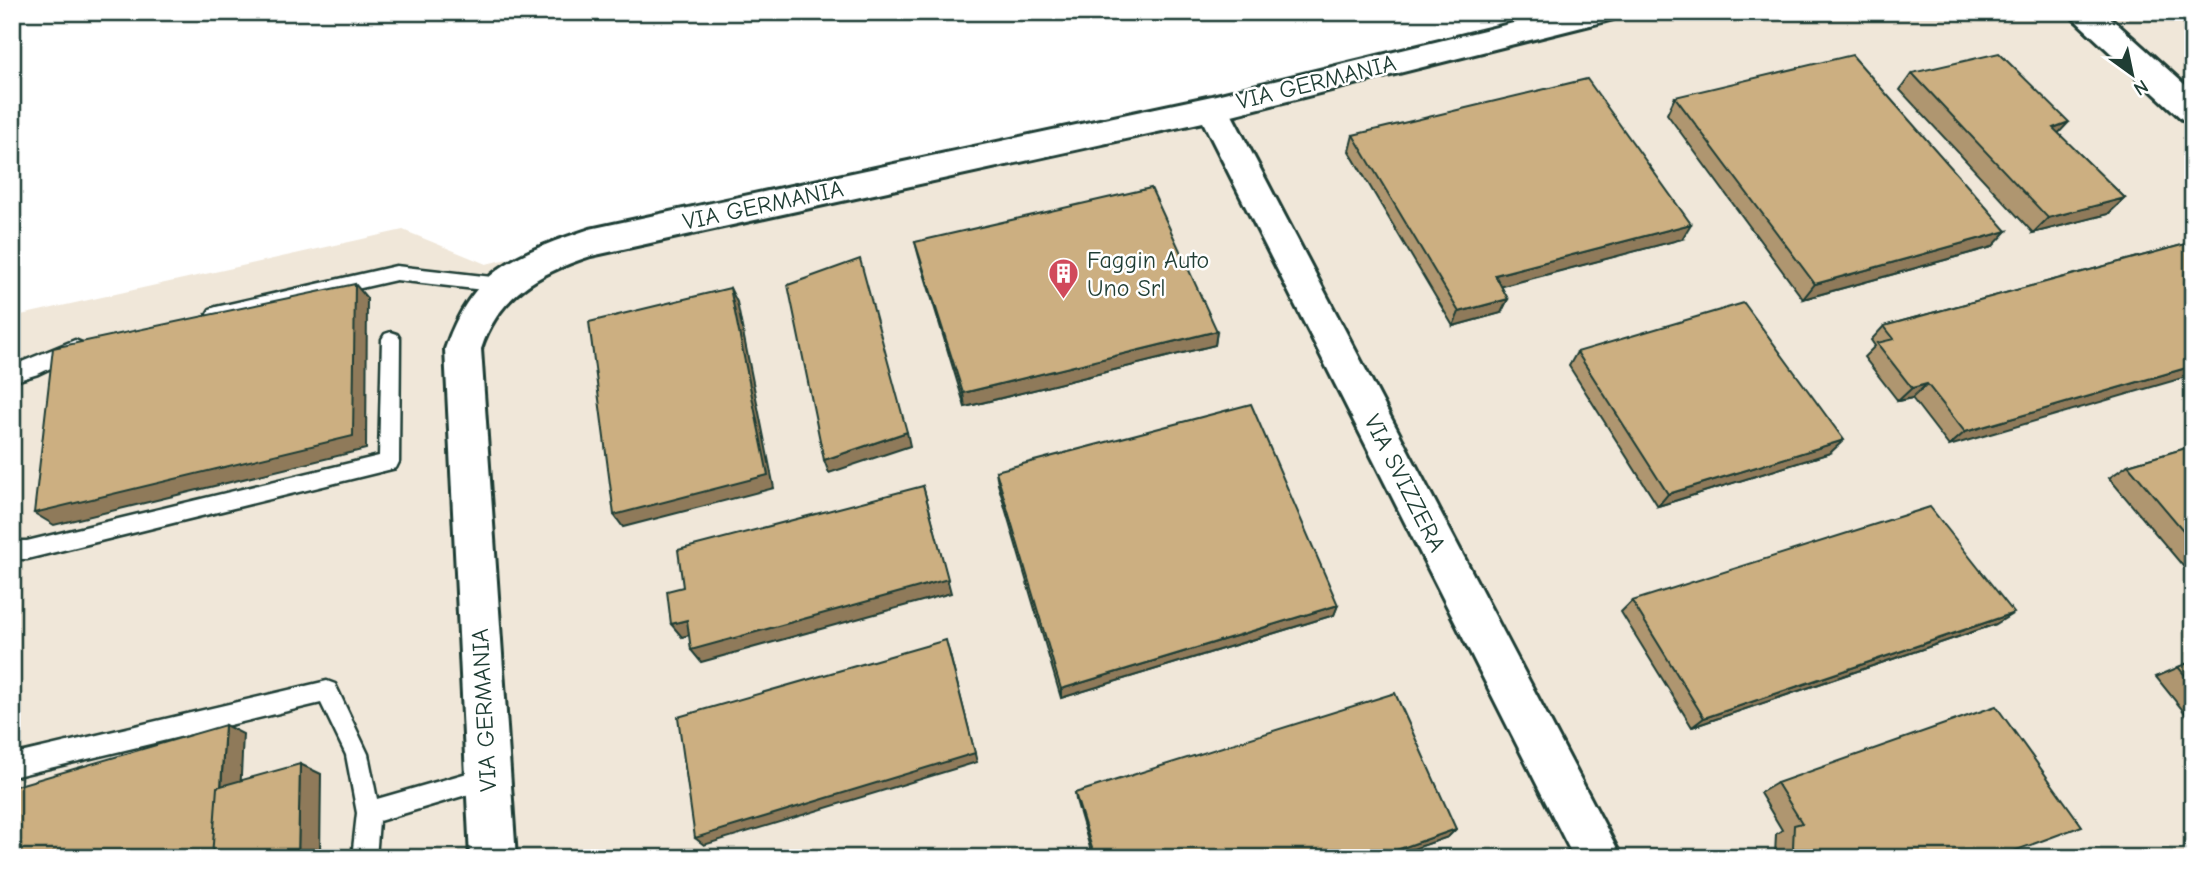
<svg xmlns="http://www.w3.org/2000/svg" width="2205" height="870" viewBox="0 0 2205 870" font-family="'Comic Neue',sans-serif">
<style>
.built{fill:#f0e7d9}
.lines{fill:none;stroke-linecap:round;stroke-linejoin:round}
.service-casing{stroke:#1f3d34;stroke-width:5}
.minor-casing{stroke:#1f3d34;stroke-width:6}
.service{fill:#fff;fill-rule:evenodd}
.minor{fill:#fff;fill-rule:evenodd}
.wall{fill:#af966f;stroke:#1f3d34;stroke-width:2}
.shaded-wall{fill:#8f7a5a;stroke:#1f3d34;stroke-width:2}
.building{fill:#ccaf81;stroke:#1f3d34;stroke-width:2}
.labels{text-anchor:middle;stroke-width:5;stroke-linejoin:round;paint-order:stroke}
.street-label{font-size:24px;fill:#1f3d34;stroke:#fff}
.poi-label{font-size:24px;fill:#1f3d34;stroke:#fff;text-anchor:start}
</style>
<rect width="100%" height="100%" fill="#fff"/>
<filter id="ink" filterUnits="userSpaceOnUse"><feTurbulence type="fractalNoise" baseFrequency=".0143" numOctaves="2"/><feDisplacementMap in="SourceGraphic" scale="14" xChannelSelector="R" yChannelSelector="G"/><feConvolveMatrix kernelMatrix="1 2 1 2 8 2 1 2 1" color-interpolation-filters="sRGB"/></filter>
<g filter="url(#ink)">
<path class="built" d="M 1565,12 L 2193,12 L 2193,858 L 12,858 L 12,317 L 403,230 L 486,264 Z"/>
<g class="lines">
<defs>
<path id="service" d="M 396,266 L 501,278 L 507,280 L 510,285 L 507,290 L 501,292 L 396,280 L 216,321 L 210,319 L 207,314 L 210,309 L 216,307 Z
M 391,332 L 397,334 L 400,339 L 399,462 L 396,468 L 27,559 L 12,559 L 12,541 L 27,541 L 379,456 L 382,339 L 385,334 Z
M 75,340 L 82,343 L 84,348 L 82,353 L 38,374 L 12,382 L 12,366 Z
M 327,681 L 335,684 L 368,754 L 377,799 L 488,767 L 496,770 L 499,778 L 496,786 L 379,821 L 376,858 L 352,858 L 357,813 L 346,755 L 321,703 L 12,777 L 12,755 Z"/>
<path id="minor" d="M 1559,12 L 1617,12 L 1613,19 L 1602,22 L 1232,115 L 1622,858 L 1574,858 L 1203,122 L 591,256 C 539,273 499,295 481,349 L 516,858 L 470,858 L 445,349 C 472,270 515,254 590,229 L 1212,96 Z
M 2070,12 L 2104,12 L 2193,92 L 2193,123 L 2182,119 L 2074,19 Z"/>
</defs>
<use href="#service" class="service-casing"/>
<use href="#minor" class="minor-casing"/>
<use href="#service" class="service"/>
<use href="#minor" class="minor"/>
</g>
<path class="wall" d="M 1912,73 L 2059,134 L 2125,198 L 2108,214 L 2033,233 L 1900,90 Z
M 1675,97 L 1992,247 L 1803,299 L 1667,114 Z
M 1353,135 L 1682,239 L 1501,286 L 1508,299 L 1501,313 L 1453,326 L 1349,151 Z
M 915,242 L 1217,331 L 1215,345 L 965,407 L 919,257 Z
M 2193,242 L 1949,446 L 1912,398 L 1898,401 L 1864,357 L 1875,346 L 1871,340 L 1884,326 Z
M 1577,352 L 1830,453 L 1658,506 L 1569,366 Z
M 2193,446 L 2193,578 L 2109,478 L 2128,465 Z
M 996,471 L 1338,605 L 1334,615 L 1061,698 L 998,484 Z
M 1632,601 L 1996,624 L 1692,727 L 1621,612 Z
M 2193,661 L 2193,723 L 2156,677 Z
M 1777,783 L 1995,858 L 1777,858 L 1775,855 L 1776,834 L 1782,830 L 1760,793 Z
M 1075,793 L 1456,829 L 1448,837 L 1387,858 L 1093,858 L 1076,800 Z"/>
<path class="shaded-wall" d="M 2069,122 L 2054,138 L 2053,128 Z
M 2125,198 L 2108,214 L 2033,233 L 2048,218 Z
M 1691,224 L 1682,239 L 1488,290 L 1495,275 Z
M 2007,231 L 1992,247 L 1803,299 L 1815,284 Z
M 355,284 L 367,298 L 366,449 L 54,525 L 34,513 Z
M 730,288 L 737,302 L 774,488 L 623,527 L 614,515 Z
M 1508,299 L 1501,313 L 1453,326 L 1459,312 Z
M 1217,331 L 1215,345 L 965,407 L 963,393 Z
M 2193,366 L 2193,375 L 1949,446 L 1965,432 Z
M 1927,384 L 1912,398 L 1898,401 L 1912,388 Z
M 907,432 L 910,446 L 829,473 L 824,460 Z
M 1844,440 L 1830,453 L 1658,506 L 1668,494 Z
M 923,486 L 951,593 L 701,662 L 691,650 Z
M 1338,605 L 1334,615 L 1061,698 L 1061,689 Z
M 2014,613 L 1996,624 L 1692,727 L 1704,718 Z
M 687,620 L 697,633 L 682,637 L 671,624 Z
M 949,651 L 977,762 L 704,845 L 695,838 Z
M 225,725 L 243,734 L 237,858 L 217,858 Z
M 300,764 L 321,774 L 320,858 L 298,858 Z
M 1456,829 L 1448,837 L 1387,858 L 1374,858 Z"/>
<path class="building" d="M 1999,53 L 2069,122 L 2053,128 L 2125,198 L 2048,218 L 1912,73 Z
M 1852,55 L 2007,231 L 1815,284 L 1675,97 Z
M 1587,79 L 1691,224 L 1495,275 L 1508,299 L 1459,312 L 1353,135 Z
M 1151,188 L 1217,331 L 963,393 L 915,242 Z
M 2193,242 L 2193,366 L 1965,432 L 1927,384 L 1912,388 L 1877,343 L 1894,339 L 1884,326 Z
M 860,259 L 907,432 L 824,460 L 788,285 Z
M 355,284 L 353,436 L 34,513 L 53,348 Z
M 730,288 L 768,475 L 614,515 L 589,322 Z
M 1744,303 L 1844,440 L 1668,494 L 1577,352 Z
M 1251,404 L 1338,605 L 1061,689 L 996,471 Z
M 2193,446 L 2193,542 L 2128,465 Z
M 923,486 L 948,579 L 691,650 L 687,620 L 671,624 L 667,591 L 683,587 L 678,550 Z
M 1930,507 L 2014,613 L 1704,718 L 1632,601 Z
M 946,640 L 975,753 L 695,838 L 678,717 Z
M 2193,661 L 2193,685 L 2178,667 Z
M 1395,693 L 1456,829 L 1374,858 L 1095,858 L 1075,793 Z
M 1996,706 L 2082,826 L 1995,858 L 1801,858 L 1793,847 L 1794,825 L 1802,823 L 1777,783 Z
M 225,725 L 221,786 L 217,787 L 212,858 L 12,858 L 12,787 Z
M 300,764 L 298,858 L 212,858 L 217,787 Z"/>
</g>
<defs>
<symbol id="building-pin" viewBox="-11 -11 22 30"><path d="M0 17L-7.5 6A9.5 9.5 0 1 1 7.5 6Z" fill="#d1495b" stroke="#fff"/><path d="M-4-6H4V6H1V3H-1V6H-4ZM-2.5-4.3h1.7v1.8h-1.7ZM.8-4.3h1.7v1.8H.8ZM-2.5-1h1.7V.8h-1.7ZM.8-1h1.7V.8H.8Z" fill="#fff"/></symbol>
</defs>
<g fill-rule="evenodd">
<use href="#building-pin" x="1046" y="256" width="35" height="47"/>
</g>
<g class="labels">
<g class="street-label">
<text transform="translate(1316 82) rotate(-14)" y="8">VIA GERMANIA</text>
<text transform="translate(763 205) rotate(-12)" y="8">VIA GERMANIA</text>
<text transform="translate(1405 483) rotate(63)" y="8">VIA SVIZZERA</text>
<text transform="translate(484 710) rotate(-93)" y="8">VIA GERMANIA</text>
</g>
<g class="poi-label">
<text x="1087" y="268">Faggin Auto<tspan x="1087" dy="28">Uno Srl</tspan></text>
</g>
</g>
<rect width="2205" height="870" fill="none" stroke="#fff" stroke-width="42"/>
<rect x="21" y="21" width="2163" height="828" fill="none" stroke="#1f3d34" stroke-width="2.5" filter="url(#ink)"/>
<g transform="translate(2132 74) rotate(147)" stroke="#ffffff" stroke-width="5" paint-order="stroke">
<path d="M0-5L12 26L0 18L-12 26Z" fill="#1f3d34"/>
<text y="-10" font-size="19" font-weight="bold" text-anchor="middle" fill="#1f3d34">N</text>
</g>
</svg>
